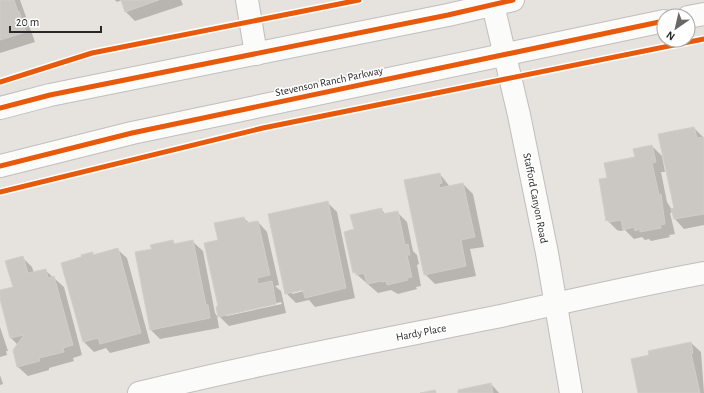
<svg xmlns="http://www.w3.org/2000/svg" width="704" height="393" viewBox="0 0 704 393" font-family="'Alegreya Sans',sans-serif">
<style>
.shadow{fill:#0003;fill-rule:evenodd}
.building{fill:#cbc8c4;stroke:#d1cdc9}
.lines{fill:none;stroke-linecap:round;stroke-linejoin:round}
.minor-casing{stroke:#c0bebe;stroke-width:24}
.tertiary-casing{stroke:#c0bebe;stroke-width:24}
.secondary-casing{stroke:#c0bebe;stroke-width:24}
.minor{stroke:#fbfbfa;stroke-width:22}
.tertiary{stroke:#fbfbfa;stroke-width:22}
.secondary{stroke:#fbfbfa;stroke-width:22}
.cycleway-casing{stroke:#fff;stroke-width:8}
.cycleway{stroke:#e8590c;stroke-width:5}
.labels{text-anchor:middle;stroke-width:3;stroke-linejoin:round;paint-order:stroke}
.street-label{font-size:11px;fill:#272727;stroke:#fff}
</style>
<rect width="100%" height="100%" fill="#e6e2dd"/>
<path class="shadow" d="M 0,0 L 20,0 L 35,42 L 0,53 Z
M 115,0 L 181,0 L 183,5 L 135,21 L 126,12 L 122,0 L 117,2 Z
M 694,128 L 704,138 L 704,225 L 684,229 L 675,219 L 673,212 L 670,213 L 675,234 L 669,235 L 670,237 L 651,241 L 649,239 L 645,240 L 642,237 L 634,239 L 625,230 L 620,231 L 617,230 L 607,220 L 608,178 L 652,146 L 662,156 L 665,172 L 661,172 L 667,202 L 672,210 L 675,209 Z
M 440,174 L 450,187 L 463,184 L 473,194 L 484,247 L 470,249 L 476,276 L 435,284 L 425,274 Z
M 327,202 L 337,212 L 355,298 L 315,307 L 309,300 L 296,303 L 286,293 ZM 308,288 L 308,290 L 292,294 L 292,291 Z
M 381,209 L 386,215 L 397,212 L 407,222 L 413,251 L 417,255 L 419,264 L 417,265 L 421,286 L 416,287 L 417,289 L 398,294 L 391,290 L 378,293 L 354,272 L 355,230 Z
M 244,218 L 250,224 L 258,222 L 267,232 L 279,285 L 275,286 L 281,291 L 286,313 L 229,326 L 219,316 L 219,241 ZM 281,302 L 282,304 L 227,316 L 227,314 Z
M 172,242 L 176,245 L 193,242 L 203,251 L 215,313 L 217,316 L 219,328 L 160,339 L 150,329 L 153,249 Z
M 117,249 L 127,258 L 150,343 L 110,353 L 106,348 L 94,352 L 84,342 L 62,263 L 92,253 L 94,255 Z
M 22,257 L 32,267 L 34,273 L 45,270 L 64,287 L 82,355 L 73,358 L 74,361 L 49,368 L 49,370 L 28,376 L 18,367 L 18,345 L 11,338 L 0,295 L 0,292 L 15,288 Z
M 0,327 L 8,351 L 6,351 L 7,355 L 0,357 Z
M 691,343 L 701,352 L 704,393 L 639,393 L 650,356 Z
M 0,375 L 3,384 L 0,385 Z
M 491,384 L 499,393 L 459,393 Z"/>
<path class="building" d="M 0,0 L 14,0 L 18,12 L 19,11 L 26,32 L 0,40 Z
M 121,0 L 159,0 L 125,12 Z
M 694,127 L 697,138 L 704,137 L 704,214 L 674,219 L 671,209 L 674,208 L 658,134 Z
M 652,145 L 656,162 L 652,163 L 659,195 L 661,194 L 665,224 L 660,225 L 661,228 L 640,232 L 640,229 L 635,231 L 634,227 L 623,230 L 621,220 L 610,222 L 609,220 L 606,221 L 599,179 L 607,178 L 604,163 L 635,157 L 633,149 Z
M 440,173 L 442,183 L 439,184 L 439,188 L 463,183 L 475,237 L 461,240 L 466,266 L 424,275 L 404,180 Z
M 328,201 L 346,288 L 305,298 L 303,290 L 285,294 L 268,214 Z
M 382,208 L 382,214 L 398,211 L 405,245 L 408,244 L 410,255 L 407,255 L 412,277 L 407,278 L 408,280 L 387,285 L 386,281 L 382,282 L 381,281 L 367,284 L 364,273 L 356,275 L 355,272 L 353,273 L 344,232 L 354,229 L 350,215 Z
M 244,217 L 246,223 L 258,221 L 270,275 L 257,278 L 258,284 L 272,281 L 276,304 L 218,317 L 216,307 L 218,306 L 204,243 L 218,240 L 214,223 Z
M 173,240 L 174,244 L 193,240 L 206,305 L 208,305 L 210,318 L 150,330 L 135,252 L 152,249 L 150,245 Z
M 118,248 L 141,333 L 100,344 L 98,338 L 83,342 L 61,263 L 82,257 L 81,255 L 93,252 L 93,255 Z
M 23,256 L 28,273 L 46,269 L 48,278 L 54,276 L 73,345 L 63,348 L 64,352 L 39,358 L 40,361 L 17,367 L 13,350 L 24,335 L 10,338 L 0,299 L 0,290 L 13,287 L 5,261 Z
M 691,342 L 693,353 L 691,353 L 700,393 L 638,393 L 631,359 L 649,355 L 648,351 Z
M 491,383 L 493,393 L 458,393 L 458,390 Z
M 435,390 L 436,393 L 420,393 Z"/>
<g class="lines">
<defs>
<path id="minor" d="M 247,0 L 256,54
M 139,393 C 255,364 373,342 491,318 C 562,303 632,286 704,273"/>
<path id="tertiary" d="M 493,5 L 519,115 L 547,253 L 571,393"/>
<path id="secondary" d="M 688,17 L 704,14
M 0,108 L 50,95 L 448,15 L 513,0
M 0,166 L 132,133 L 664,21"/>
</defs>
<use href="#minor" class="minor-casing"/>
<use href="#tertiary" class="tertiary-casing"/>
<use href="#secondary" class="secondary-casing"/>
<use href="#minor" class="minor"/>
<use href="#tertiary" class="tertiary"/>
<use href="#secondary" class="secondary"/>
<defs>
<path id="cycleway" d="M 0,82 L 92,53 L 359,0
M 0,108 L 50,95 L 448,15 L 513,0
M 0,166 L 132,133 L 664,21
M 0,192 L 263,128 L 704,39"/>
</defs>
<use href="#cycleway" class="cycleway-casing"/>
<use href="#cycleway" class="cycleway"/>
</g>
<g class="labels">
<g class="street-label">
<text transform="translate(329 81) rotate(-12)" y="4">Stevenson Ranch Parkway</text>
<text transform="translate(536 198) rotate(79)" y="4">Stafford Canyon Road</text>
<text transform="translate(421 332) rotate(-11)" y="4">Hardy Place</text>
</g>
</g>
<g transform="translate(676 28) rotate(214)"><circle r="19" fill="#ffffff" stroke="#a9a9a9"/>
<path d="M0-3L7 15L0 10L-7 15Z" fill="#6a6867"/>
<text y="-6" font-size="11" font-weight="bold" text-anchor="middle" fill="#272727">N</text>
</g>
<path d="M10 26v6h91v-6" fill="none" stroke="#272727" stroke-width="2"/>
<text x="16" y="26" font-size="12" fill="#272727" stroke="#ffffff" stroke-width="3" paint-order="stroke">20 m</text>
</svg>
